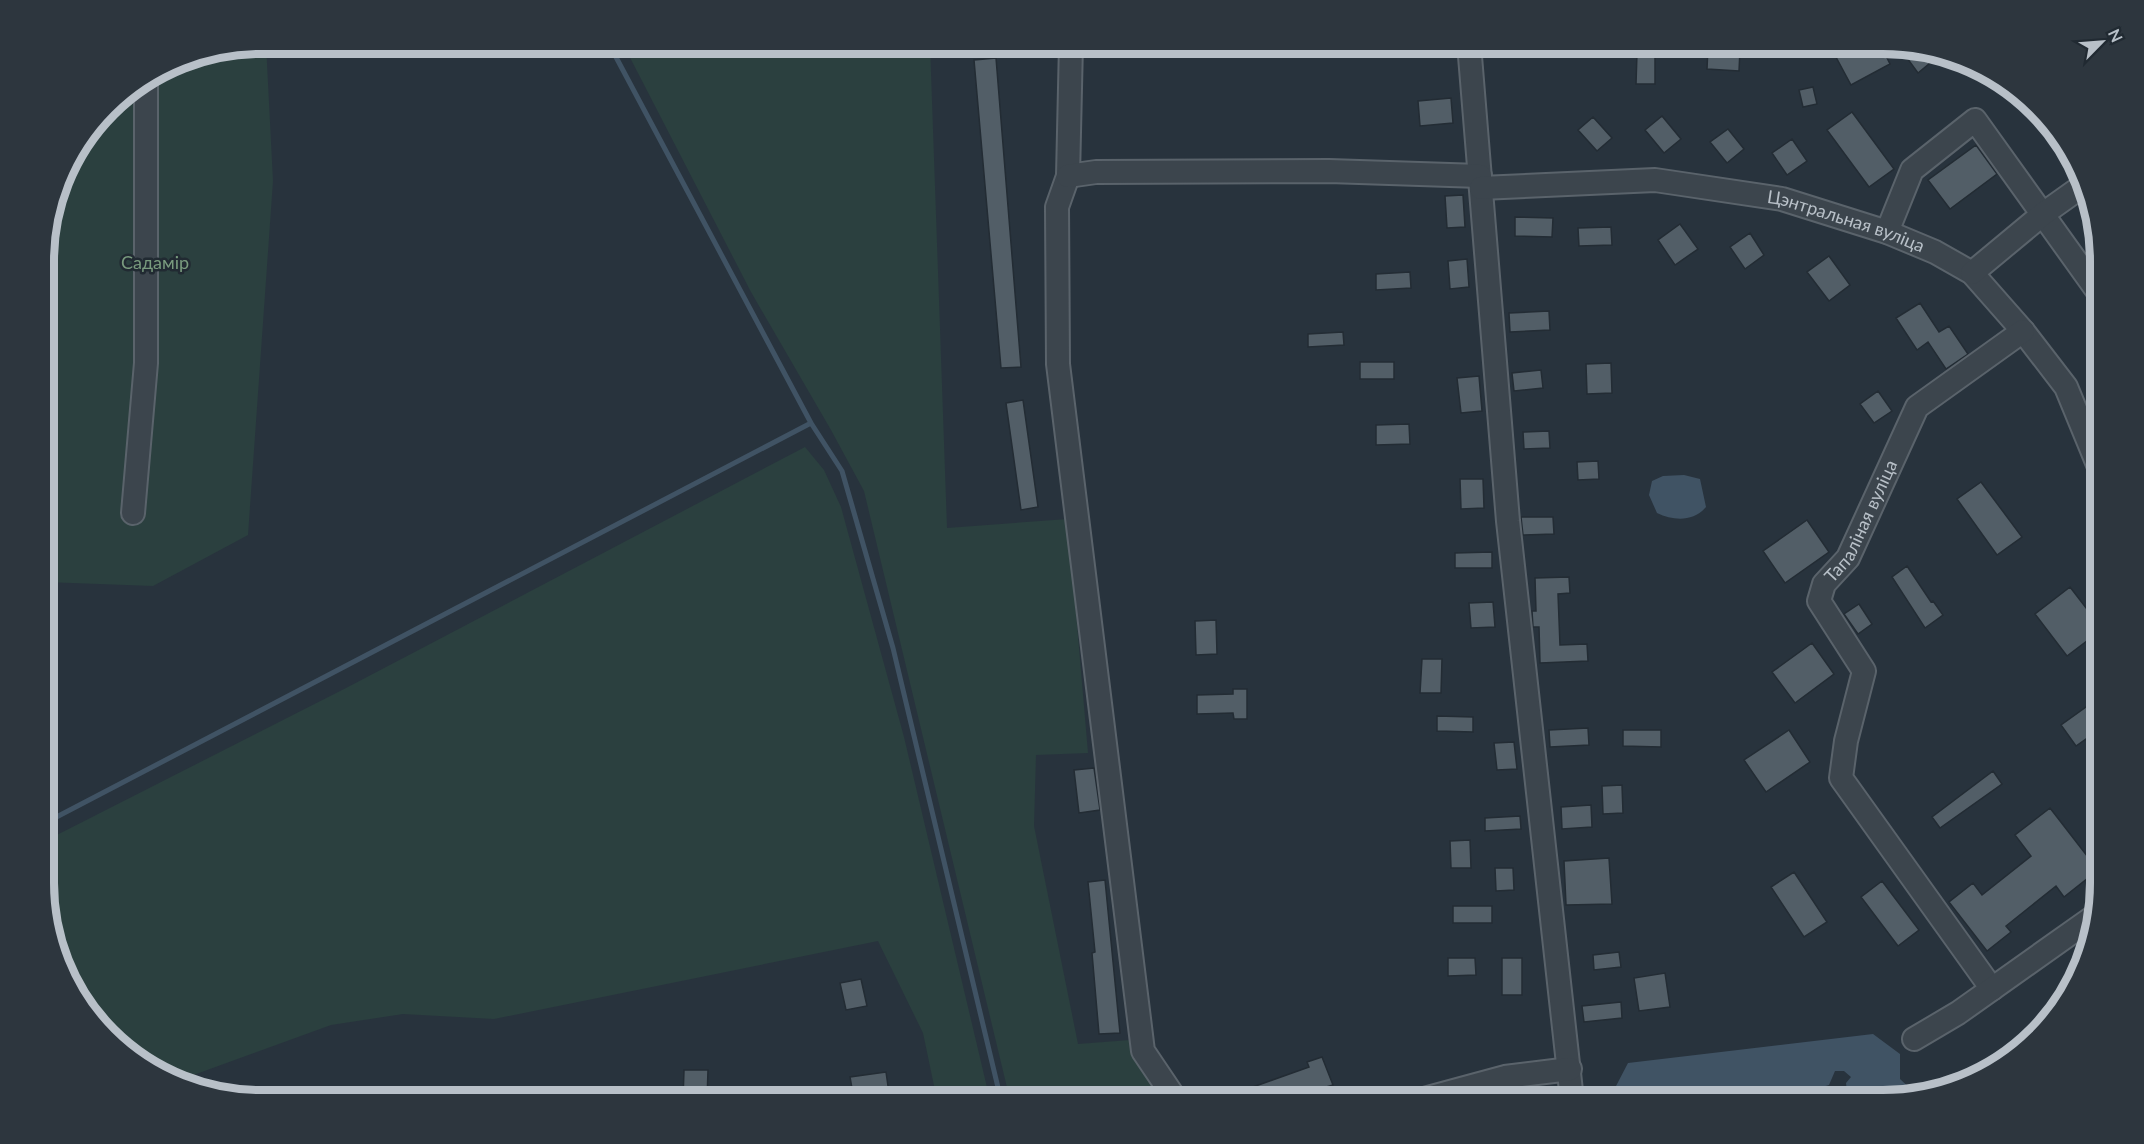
<svg xmlns="http://www.w3.org/2000/svg" width="2144" height="1144" viewBox="0 0 2144 1144" font-family="Lato,sans-serif">
<style>
.green{fill:#2b403f}
.water{fill:#405364}
.lines{fill:none;stroke-linecap:round;stroke-linejoin:round}
.stream{stroke:#405364;stroke-width:5}
.building{fill:#525e67;stroke:#232c34;stroke-width:1.5}
.minor-casing{stroke:#5a636b;stroke-width:26}
.minor{stroke:#3c454d;stroke-width:22}
.labels{text-anchor:middle;stroke-width:5;stroke-linejoin:round;paint-order:stroke}
.street-label{font-size:18px;fill:#b8c0c8;stroke:#212a32}
.park-label{font-size:18px;fill:#799b7e;stroke:#212a32}
.rim{fill:none;stroke:#b8c0c8;stroke-width:8}
</style>
<rect width="100%" height="100%" fill="#28333d"/>
<path class="green" d="M 261,44 L 266,44 L 273,181 L 248,535 L 153,586 L 45,582 L 44,247 L 66,165 L 117,98 L 178,60 Z
M 623,44 L 930,44 L 947,528 L 1068,519 L 1088,753 L 1036,755 L 1034,826 L 1078,1044 L 1130,1040 L 1164,1100 L 1010,1100 L 864,491 L 831,430 L 751,292 Z
M 805,447 L 824,470 L 841,507 L 904,737 L 990,1100 L 937,1100 L 923,1033 L 878,941 L 494,1019 L 403,1014 L 331,1025 L 177,1081 L 165,1078 L 88,1015 L 45,912 L 45,841 L 348,687 Z"/>
<path class="water" d="M 1684,475 L 1700,479 L 1706,507 C 1693,522 1674,521 1657,513 L 1649,495 L 1652,481 L 1663,476 Z
M 1873,1034 L 1900,1054 L 1900,1079 L 1916,1094 L 1897,1100 L 1848,1100 L 1846,1083 L 1851,1077 L 1844,1071 L 1835,1071 L 1829,1085 L 1809,1091 L 1806,1100 L 1616,1100 L 1615,1088 L 1628,1063 Z"/>
<g class="lines">
<path class="stream" d="M 609,44 L 811,423 L 842,471 L 893,648 L 1001,1100
M 45,823 L 811,423"/>
</g>
<path class="building" d="M 1829,44 L 1880,44 L 1890,64 L 1851,85 Z
M 1708,47 L 1740,50 L 1739,71 L 1707,69 Z
M 1899,47 L 1923,53 L 1930,63 L 1918,73 Z
M 1637,53 L 1655,53 L 1655,84 L 1636,84 Z
M 996,58 L 1021,367 L 1001,368 L 974,60 Z
M 1813,87 L 1817,104 L 1803,107 L 1799,90 Z
M 1451,98 L 1453,123 L 1420,126 L 1418,101 Z
M 1852,112 L 1894,169 L 1869,187 L 1827,130 Z
M 1662,116 L 1681,139 L 1664,153 L 1645,130 Z
M 1593,117 L 1612,138 L 1597,151 L 1578,130 Z
M 1728,129 L 1744,149 L 1727,163 L 1710,142 Z
M 1792,139 L 1807,161 L 1787,175 L 1772,153 Z
M 1976,145 L 1997,174 L 1950,209 L 1928,180 Z
M 1463,195 L 1465,227 L 1447,228 L 1445,196 Z
M 1515,217 L 1553,218 L 1552,237 L 1515,236 Z
M 1680,224 L 1698,249 L 1675,265 L 1658,240 Z
M 1611,227 L 1612,245 L 1579,246 L 1578,228 Z
M 1750,233 L 1764,255 L 1745,269 L 1730,247 Z
M 1829,256 L 1850,285 L 1829,301 L 1807,272 Z
M 1467,259 L 1469,287 L 1450,289 L 1448,261 Z
M 1410,272 L 1411,288 L 1376,290 L 1376,274 Z
M 1920,303 L 1939,332 L 1949,326 L 1968,354 L 1946,369 L 1928,342 L 1917,350 L 1896,318 Z
M 1549,311 L 1550,330 L 1510,332 L 1509,313 Z
M 1343,332 L 1344,345 L 1308,347 L 1308,334 Z
M 1360,362 L 1394,362 L 1394,379 L 1360,379 Z
M 1611,363 L 1612,393 L 1587,394 L 1586,364 Z
M 1541,370 L 1543,388 L 1514,391 L 1512,373 Z
M 1479,376 L 1482,411 L 1461,413 L 1457,378 Z
M 1878,391 L 1892,411 L 1874,423 L 1860,404 Z
M 1023,400 L 1038,507 L 1021,510 L 1006,403 Z
M 1409,424 L 1410,444 L 1376,445 L 1376,425 Z
M 1549,431 L 1550,448 L 1524,449 L 1523,432 Z
M 1598,461 L 1599,479 L 1578,480 L 1577,462 Z
M 1460,479 L 1483,479 L 1484,508 L 1461,509 Z
M 1981,482 L 2022,537 L 1997,555 L 1957,499 Z
M 1521,517 L 1553,517 L 1554,534 L 1523,535 Z
M 1807,520 L 1829,552 L 1785,583 L 1763,551 Z
M 1492,552 L 1492,568 L 1455,568 L 1455,553 Z
M 1907,566 L 1931,602 L 1933,601 L 1943,615 L 1925,628 L 1892,577 Z
M 1569,577 L 1570,593 L 1558,594 L 1560,645 L 1587,644 L 1588,661 L 1540,663 L 1539,627 L 1533,627 L 1532,611 L 1536,611 L 1535,578 Z
M 2070,587 L 2100,626 L 2100,631 L 2067,656 L 2035,614 Z
M 1493,602 L 1495,627 L 1471,628 L 1469,603 Z
M 1859,604 L 1872,624 L 1858,634 L 1844,614 Z
M 1216,620 L 1217,654 L 1196,655 L 1195,621 Z
M 1812,643 L 1834,674 L 1795,703 L 1772,672 Z
M 1422,659 L 1442,659 L 1441,693 L 1420,693 Z
M 1233,689 L 1247,689 L 1247,719 L 1234,719 L 1233,713 L 1197,714 L 1197,695 L 1233,694 Z
M 2100,697 L 2100,729 L 2076,746 L 2061,725 Z
M 1437,716 L 1473,717 L 1473,732 L 1437,731 Z
M 1588,728 L 1589,745 L 1550,747 L 1549,730 Z
M 1623,730 L 1661,730 L 1661,747 L 1623,746 Z
M 1789,730 L 1810,762 L 1766,792 L 1744,760 Z
M 1514,742 L 1517,769 L 1497,770 L 1494,743 Z
M 1094,768 L 1100,810 L 1079,813 L 1074,770 Z
M 1993,771 L 2002,784 L 1940,828 L 1932,817 Z
M 1622,785 L 1623,813 L 1603,814 L 1602,786 Z
M 1591,805 L 1592,827 L 1562,829 L 1561,807 Z
M 2050,808 L 2098,870 L 2064,897 L 2056,886 L 2006,926 L 2011,932 L 1987,951 L 1949,902 L 1973,883 L 1982,895 L 2031,856 L 2015,835 Z
M 1520,816 L 1521,829 L 1485,831 L 1485,818 Z
M 1470,840 L 1471,868 L 1451,868 L 1450,841 Z
M 1609,858 L 1612,904 L 1566,905 L 1564,861 Z
M 1495,868 L 1513,868 L 1514,890 L 1496,891 Z
M 1794,872 L 1827,922 L 1804,937 L 1771,887 Z
M 1105,880 L 1120,1033 L 1099,1034 L 1092,953 L 1095,952 L 1088,882 Z
M 1882,881 L 1919,930 L 1898,946 L 1861,897 Z
M 1453,906 L 1492,906 L 1492,923 L 1453,923 Z
M 1619,952 L 1621,967 L 1594,970 L 1593,955 Z
M 1448,958 L 1475,958 L 1476,975 L 1448,976 Z
M 1502,958 L 1522,958 L 1522,995 L 1502,995 Z
M 1665,973 L 1670,1007 L 1639,1011 L 1634,978 Z
M 861,979 L 867,1006 L 846,1010 L 840,983 Z
M 1621,1002 L 1622,1018 L 1584,1022 L 1582,1006 Z
M 1322,1057 L 1333,1085 L 1282,1100 L 1254,1100 L 1250,1088 L 1309,1067 L 1307,1062 Z
M 684,1070 L 708,1070 L 707,1100 L 683,1100 Z
M 886,1072 L 890,1100 L 854,1100 L 850,1077 Z"/>
<g class="lines">
<defs>
<g id="minor">
<path d="M 1071,44 L 1068,176 L 1057,207 L 1058,364 L 1143,1051 L 1176,1100"/>
<path d="M 1469,44 L 1508,521 L 1572,1100"/>
<path d="M 1068,176 L 1096,172 L 1329,171 L 1480,176"/>
<path id="s1" d="M 1481,188 L 1655,180 L 1782,199 L 1887,232 L 1935,252 L 1972,273 L 2023,331 L 2066,387 L 2099,467"/>
<path d="M 1887,232 L 1912,170 L 1975,120 L 2099,293"/>
<path d="M 1972,273 L 2043,214 L 2081,187"/>
<path d="M 133,513 L 146,363 L 146,80"/>
<path id="s2" d="M 1992,989 L 1841,778 L 1846,741 L 1864,671 L 1819,601 L 1824,584 L 1848,558 L 1917,407 L 2023,331"/>
<path d="M 1914,1039 L 1958,1013 L 2092,918"/>
<path d="M 1420,1100 L 1505,1077 L 1570,1069"/>
</g>
</defs>
<use href="#minor" class="minor-casing"/>
<use href="#minor" class="minor"/>
</g>
<g class="labels">
<g class="street-label">
<text dy="6" stroke="none"><textPath href="#s1" startOffset="370">Цэнтральная вуліца</textPath></text>
<text dy="6" stroke="none"><textPath href="#s2" startOffset="544">Тапаліная вуліца</textPath></text>
</g>
<g class="park-label">
<text x="155" y="269">Садамір</text>
</g>
</g>
<path d="M0 0H2144V1144H0ZM261 54H1883A207 207 0 0 1 2090 261V883A207 207 0 0 1 1883 1090H261A207 207 0 0 1 54 883V261A207 207 0 0 1 261 54Z" fill="#2d363e" fill-rule="evenodd"/>
<path class="rim" d="M261 54H1883A207 207 0 0 1 2090 261V883A207 207 0 0 1 1883 1090H261A207 207 0 0 1 54 883V261A207 207 0 0 1 261 54Z"/>
<g transform="translate(2102 42) rotate(65)" stroke="#212a32" stroke-width="4.5" paint-order="stroke">
<path d="M0-4.5L10 22L0 15L-10 22Z" fill="#b8c0c8"/>
<text y="-9" font-size="16" font-weight="bold" text-anchor="middle" fill="#b8c0c8">N</text>
</g>
</svg>
